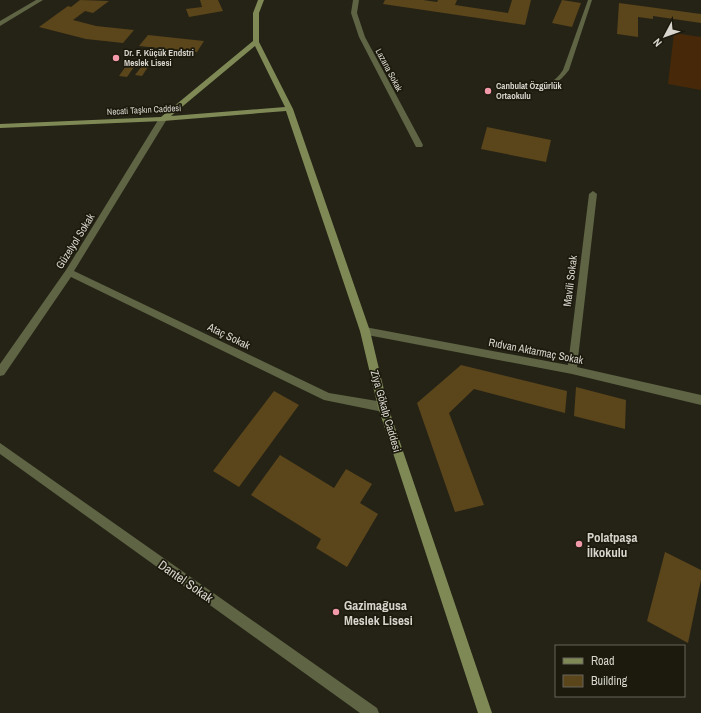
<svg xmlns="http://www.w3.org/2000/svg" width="701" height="713" viewBox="0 0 701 713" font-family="'Archivo Narrow',sans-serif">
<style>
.green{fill:#472909}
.building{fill:#5b451b}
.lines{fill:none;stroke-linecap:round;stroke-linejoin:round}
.service{fill:#5e6444;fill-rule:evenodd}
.minor{fill:#5e6444;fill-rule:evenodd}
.secondary{fill:#7f8955;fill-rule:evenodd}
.poi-dot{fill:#f39aaa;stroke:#1c1a0d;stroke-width:1.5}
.labels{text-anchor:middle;stroke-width:3.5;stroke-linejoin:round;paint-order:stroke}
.far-poi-label{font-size:9px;font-weight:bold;fill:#d7d5cd;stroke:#1c1a0d;text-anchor:start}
.far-street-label{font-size:9px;fill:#d7d5cd;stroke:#1c1a0d}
.street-label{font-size:11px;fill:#d7d5cd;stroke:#1c1a0d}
.near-poi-label{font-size:13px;font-weight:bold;fill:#d7d5cd;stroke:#1c1a0d;text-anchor:start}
.near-street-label{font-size:13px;fill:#d7d5cd;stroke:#1c1a0d}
</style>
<rect width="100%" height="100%" fill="#252316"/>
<path class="green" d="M 674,33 L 701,37 L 701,90 L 668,84 Z"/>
<path class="building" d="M 80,0 L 109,1 L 93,13 L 85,11 L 73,20 L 96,26 L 134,30 L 123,43 L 86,39 L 39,27 L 68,6 L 71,7 Z
M 200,0 L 218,0 L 223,11 L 189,17 L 186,9 L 202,7 Z
M 385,0 L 423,0 L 437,2 L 438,0 L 457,0 L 455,5 L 508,13 L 512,0 L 531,0 L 525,25 L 383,4 Z
M 562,0 L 581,3 L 572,27 L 552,23 Z
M 619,3 L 701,14 L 701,23 L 653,16 L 653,19 L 638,17 L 638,37 L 617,34 Z
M 148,35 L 204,41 L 197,52 L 139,46 Z
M 128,63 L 136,64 L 127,77 L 119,76 Z
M 142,66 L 148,67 L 142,76 L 135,75 Z
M 487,127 L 551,140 L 546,162 L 481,149 Z
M 461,365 L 567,391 L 565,413 L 474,389 L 449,413 L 484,505 L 455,512 L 417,403 Z
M 576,387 L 626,400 L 625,429 L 574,416 Z
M 274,391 L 299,405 L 239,487 L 213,471 Z
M 280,455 L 334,488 L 346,469 L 372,484 L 360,503 L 378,514 L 347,567 L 316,548 L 321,539 L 251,495 Z
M 665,552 L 701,570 L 701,580 L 688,643 L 647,621 Z"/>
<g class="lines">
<path class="service" d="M 588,0 L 592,0 L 569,70 C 555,89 541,91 518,87 L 518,85 L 520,84 C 540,86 551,88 563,70 Z"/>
<path class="minor" d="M 36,0 L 43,0 L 0,26 L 0,21 Z
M 353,0 L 359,0 L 357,13 L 365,37 L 423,145 L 422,147 L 416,147 L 415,145 L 359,37 L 351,13 Z
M 160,117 L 163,117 L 167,119 L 74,271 L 329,393 L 383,402 L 387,404 L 388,407 L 387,410 L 383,412 L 324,400 L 71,277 L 4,375 L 0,376 L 0,364 L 66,270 Z
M 593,191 L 597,194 L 577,367 L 701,395 L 701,405 L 572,374 L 362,334 L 360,331 L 362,328 L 365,327 L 568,365 L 589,194 Z
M 0,443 L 377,708 L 379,713 L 360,713 L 0,454 Z"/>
<path class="secondary" d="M 258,0 L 264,0 L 259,13 L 259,42 L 293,109 L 370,331 L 388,407 L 492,713 L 478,713 L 378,407 L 360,331 L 286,111 L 163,121 L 0,128 L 0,124 L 161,117 L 253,41 L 253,13 ZM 255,46 L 285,107 L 171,116 Z"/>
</g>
<g class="poi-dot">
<circle cx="116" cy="58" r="4"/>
<circle cx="488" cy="91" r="4"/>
<circle cx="579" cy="544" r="4"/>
<circle cx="336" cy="612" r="4"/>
</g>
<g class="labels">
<g class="far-poi-label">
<text x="124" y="56">Dr. F. Küçük Endstri<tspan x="124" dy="10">Meslek Lisesi</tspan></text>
<text x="496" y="89">Canbulat Özgürlük<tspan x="496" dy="10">Ortaokulu</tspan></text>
</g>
<g class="far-street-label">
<text transform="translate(389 70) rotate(62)" y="3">Lazana Sokak</text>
<text transform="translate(144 110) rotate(-3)" y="3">Necati Taşkın Caddesi</text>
</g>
<g class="street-label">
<text transform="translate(75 241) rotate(-58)" y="4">Güzelyol Sokak</text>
<text transform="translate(570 281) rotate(-83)" y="4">Mavili Sokak</text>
<text transform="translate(229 336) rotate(26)" y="4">Ataç Sokak</text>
<text transform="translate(536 351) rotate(11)" y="4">Rıdvan Aktarmaç Sokak</text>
<text transform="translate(386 411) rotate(74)" y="4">Ziya Gökalp Caddesi</text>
</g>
<g class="near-poi-label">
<text x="587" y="542">Polatpaşa<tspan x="587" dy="15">İlkokulu</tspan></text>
<text x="344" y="610">Gazimağusa<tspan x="344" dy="15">Meslek Lisesi</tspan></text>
</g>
<g class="near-street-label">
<text transform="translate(186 581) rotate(35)" y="5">Dantel Sokak</text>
</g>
</g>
<rect x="555" y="645" width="130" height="52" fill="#1c1a0d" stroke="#67655a"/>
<rect x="563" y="658" width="20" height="6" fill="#7f8955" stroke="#67655a"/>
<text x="591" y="665" font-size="12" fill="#d7d5cd">Road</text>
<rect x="563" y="675" width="20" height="12" fill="#5b451b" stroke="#67655a"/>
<text x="591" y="685" font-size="12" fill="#d7d5cd">Building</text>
<g transform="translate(665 36) rotate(229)" stroke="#1c1a0d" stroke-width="3" paint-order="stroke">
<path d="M0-3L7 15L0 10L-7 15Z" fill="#d7d5cd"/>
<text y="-6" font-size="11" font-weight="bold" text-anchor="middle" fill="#d7d5cd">N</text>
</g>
</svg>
